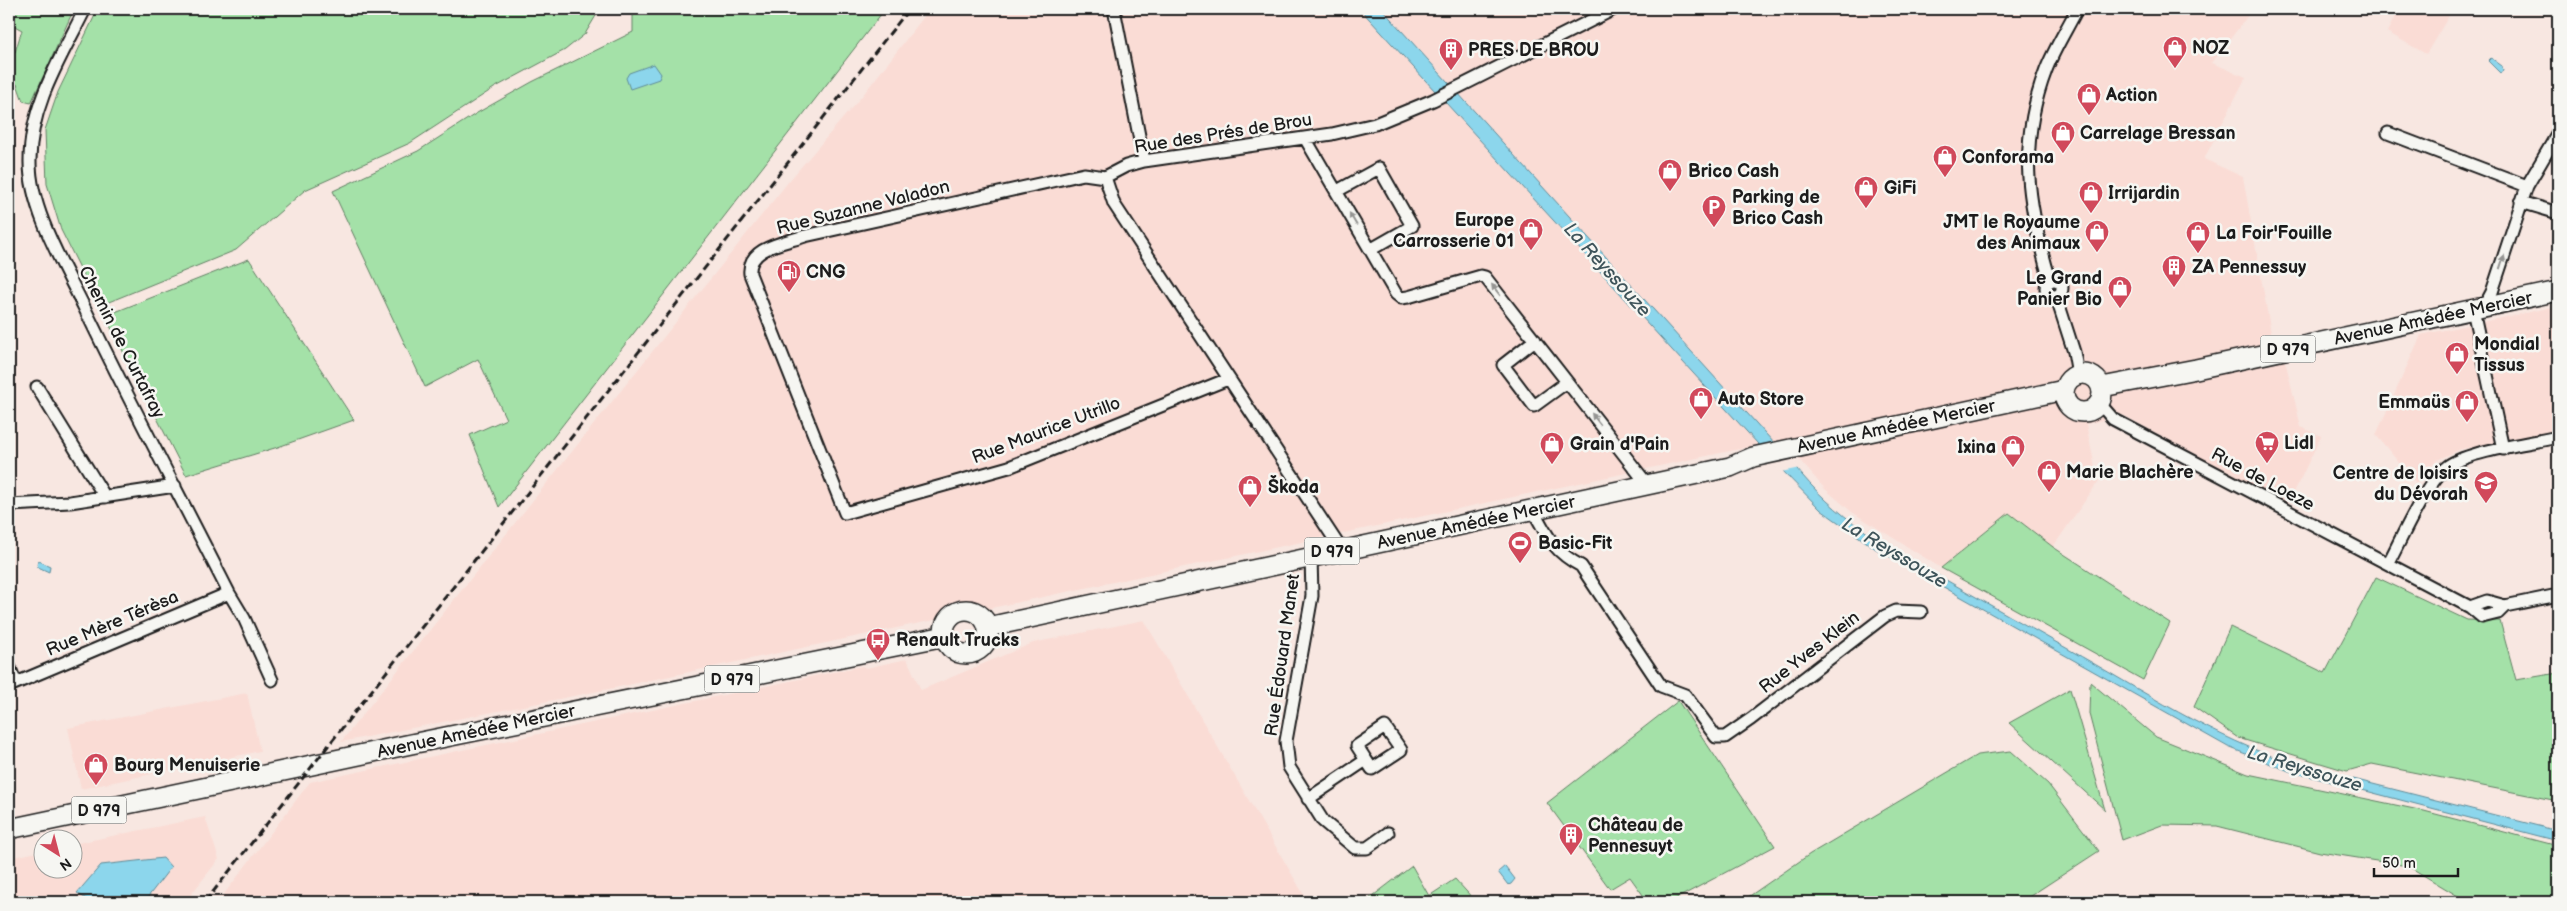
<svg xmlns="http://www.w3.org/2000/svg" width="2567" height="911" viewBox="0 0 2567 911" font-family="'Balsamiq Sans',sans-serif">
<style>
.built{fill:#fadcd5}
.green{fill:#a4e1a8;stroke:#607e62}
.water{fill:#8cd6ec;stroke:#5f8c99}
.pier{fill:#f8e7e1}
.lines{fill:none;stroke-linecap:round;stroke-linejoin:round}
.street-casing{stroke:#1c1c1c;stroke-width:15}
.primary-casing{stroke:#1c1c1c;stroke-width:22}
.street{stroke:#f6f6f2;stroke-width:11}
.primary{stroke:#f6f6f2;stroke-width:19}
.rail{stroke:#1c1c1c;stroke-width:3;stroke-dasharray:8 4;stroke-linecap:butt}
.oneway{fill:#949492}
.labels{text-anchor:middle;stroke-width:5;stroke-linejoin:round;paint-order:stroke}
.shield{fill:#f6f6f2;stroke:#5d5d5c;stroke-width:1}
.shield-label{font-size:16px;font-weight:bold;fill:#1c1c1c}
.poi-label{font-size:18px;font-weight:bold;fill:#1c1c1c;stroke:#f6f6f2;text-anchor:start}
.street-label{font-size:18px;fill:#1c1c1c;stroke:#f6f6f2}
.water-label{font-size:19px;font-style:italic;fill:#3e545a;stroke:#f6f6f2}
</style>
<rect width="100%" height="100%" fill="#f8e7e1"/>
<filter id="ink" filterUnits="userSpaceOnUse"><feTurbulence type="fractalNoise" baseFrequency=".02" numOctaves="2"/><feDisplacementMap in="SourceGraphic" scale="10" xChannelSelector="R" yChannelSelector="G"/><feConvolveMatrix kernelMatrix="1 2 1 2 8 2 1 2 1" color-interpolation-filters="sRGB"/></filter>
<g filter="url(#ink)">
<path class="built" d="M 930,9 L 2253,9 L 2212,63 L 2246,77 L 2204,159 L 2243,177 L 2272,338 L 2286,364 L 2301,427 L 2321,436 L 2288,505 L 2123,415 L 2086,424 L 2098,482 L 2053,547 L 2009,513 L 1941,568 L 1852,512 L 1824,488 L 1782,440 L 609,689 L 341,742 L 530,504 L 789,181 L 862,96 Z
M 2399,9 L 2453,9 L 2426,54 L 2387,32 Z
M 2558,306 L 2558,435 L 2461,449 L 2437,460 L 2416,483 L 2376,435 L 2421,335 Z
M 1144,620 L 1308,902 L 218,902 L 310,782 L 862,666 L 866,668 L 907,659 L 921,690 L 1033,643 Z
M 247,693 L 260,751 L 81,789 L 68,728 Z
M 205,817 L 219,859 L 185,902 L 9,902 L 9,858 L 42,851 L 42,868 L 72,868 L 73,844 Z"/>
<path class="green" d="M 9,9 L 74,9 L 31,103 L 23,101 L 17,84 L 9,85 L 9,50 L 15,52 L 22,30 L 9,23 Z
M 98,9 L 600,9 L 585,34 L 565,50 L 494,88 L 410,143 L 305,190 L 236,250 L 99,306 L 61,230 L 47,184 L 45,130 L 58,92 Z
M 633,9 L 885,9 L 499,507 L 470,435 L 506,419 L 478,359 L 425,387 L 333,191 L 418,151 L 477,113 L 532,82 L 633,32 Z
M 9,86 L 14,109 L 9,120 Z
M 249,259 L 354,420 L 278,447 L 186,475 L 105,316 Z
M 2009,513 L 2053,547 L 2170,623 L 2143,680 L 1941,568 Z
M 2376,577 L 2467,620 L 2500,621 L 2516,680 L 2558,673 L 2558,801 L 2372,764 L 2347,771 L 2238,738 L 2194,707 L 2230,627 L 2325,673 Z
M 2090,682 L 2156,737 L 2248,774 L 2424,811 L 2558,846 L 2558,889 L 2554,902 L 2468,902 L 2408,866 L 2320,852 L 2217,826 L 2162,825 L 2122,840 L 2089,714 Z
M 2070,689 L 2105,810 L 2009,723 Z
M 1678,701 L 1775,846 L 1670,902 L 1648,902 L 1630,877 L 1610,889 L 1547,803 Z
M 2011,751 L 2048,784 L 2099,851 L 2021,902 L 1741,902 L 1810,854 L 1977,755 Z
M 1412,866 L 1429,896 L 1455,879 L 1476,902 L 1365,902 Z"/>
<path class="water" d="M 1360,9 L 1382,9 L 1793,464 C 1837,520 1885,545 1946,580 C 1987,603 2027,626 2068,649 C 2140,689 2215,739 2294,764 L 2558,831 L 2558,841 L 2289,771 L 2228,747 L 1876,549 L 1821,510 L 1779,467 Z
M 2491,58 L 2502,66 L 2503,71 L 2500,73 L 2488,61 Z
M 654,64 L 661,74 L 659,79 L 630,89 L 626,78 L 629,73 Z
M 39,561 L 50,566 L 49,572 L 38,567 L 37,564 Z
M 163,858 L 171,867 L 144,902 L 91,902 L 77,893 L 101,865 Z
M 1505,866 L 1515,879 L 1511,884 L 1508,885 L 1498,872 Z"/>
<path class="pier" d="M 1777,442 L 1800,468 L 1781,472 L 1757,447 Z"/>
<g class="lines">
<defs>
<path id="street" d="M 85,9 C 62,56 30,105 30,160 C 29,208 63,264 84,307 C 130,403 181,498 229,593 L 244,618 L 272,680
M 1114,9 L 1144,161
M 2388,133 L 2527,186
M 1305,138 L 1396,294 L 1401,298 L 1408,297 L 1481,276 L 1485,277 L 1647,484
M 1105,177 L 1084,174 L 805,236 C 785,243 747,247 750,274 L 845,513 L 1009,467 L 1228,379
M 1337,191 L 1379,168 L 1412,226 L 1370,250
M 2521,202 L 2558,213
M2046 288a8 8 0 1 1 16 0a8 8 0 1 1-16 0Z
M 2050,280 C 2028,206 2017,146 2046,70 C 2054,49 2067,29 2077,9
M 2056,296 L 2074,352 L 2078,374
M 2484,307 L 2492,292 L 2527,186 L 2558,133
M 2473,310 L 2503,449
M 1535,340 L 1503,365 L 1534,406 L 1567,382
M 37,387 L 105,497
M 2100,404 L 2113,419 L 2470,607 L 2482,617 L 2498,613 L 2505,606 L 2558,595
M 9,505 L 70,502 L 175,486
M 1533,510 C 1548,537 1553,551 1581,566 L 1661,686 L 1685,695 L 1716,737 L 1725,737 L 1751,719 L 1885,616 L 1896,611 L 1921,612
M 1341,549 L 1114,204 L 1105,177 L 1126,166 L 1144,161 L 1332,134 L 1375,124 L 1433,100 L 1614,9
M 1311,556 L 1312,596 L 1286,741 L 1289,767 L 1323,821 L 1355,848 L 1367,848 L 1388,833
M 2388,564 C 2402,538 2426,482 2448,466 C 2469,451 2530,443 2558,437
M 2470,607 L 2487,601 L 2505,606
M 9,666 L 16,683
M 9,686 L 229,593
M 1308,799 L 1366,760 L 1372,769 L 1401,750 L 1385,727 L 1357,746 L 1366,760"/>
<path id="primary" d="M2064 393a19 19 0 1 1 38 0a19 19 0 1 1-38 0Z
M 2102,387 L 2196,369 L 2558,291
M944 632a22 22 0 1 1 44 0a22 22 0 1 1-44 0Z
M 988,627 L 1730,467 L 1753,457 L 2064,390
M 9,829 L 411,744 L 945,636"/>
</defs>
<use href="#street" class="street-casing"/>
<use href="#primary" class="primary-casing"/>
<use href="#street" class="street"/>
<use href="#primary" class="primary"/>
<path class="rail" d="M 205,902 L 909,9"/>
</g>
<defs><path id="oneway-solid" d="M-6-.8H1V-3.2L6.5 0L1 3.2V.8H-6Z" transform="scale(1.25)"/></defs>
<g class="oneway">
<use href="#oneway-solid" transform="translate(1353 219) rotate(-120)"/>
<use href="#oneway-solid" transform="translate(2502 262) rotate(-72)"/>
<use href="#oneway-solid" transform="translate(1496 290) rotate(-128)"/>
<use href="#oneway-solid" transform="translate(1596 419) rotate(-128)"/>
</g>
</g>
<defs>
<symbol id="shop-pin" viewBox="-11 -11 22 30"><path d="M0 17L-7.5 6A9.5 9.5 0 1 1 7.5 6Z" fill="#d1495b" stroke="#f6f6f2"/><path d="M-5-2.5h2.3a2.7 3.5 0 0 1 5.4 0H5L5.5 6h-11ZM-1.5-2.5h3a1.5 2.3 0 0 0-3 0Z" fill="#fff"/></symbol>
<symbol id="building-pin" viewBox="-11 -11 22 30"><path d="M0 17L-7.5 6A9.5 9.5 0 1 1 7.5 6Z" fill="#d1495b" stroke="#f6f6f2"/><path d="M-4-6H4V6H1V3H-1V6H-4ZM-2.5-4.3h1.7v1.8h-1.7ZM.8-4.3h1.7v1.8H.8ZM-2.5-1h1.7V.8h-1.7ZM.8-1h1.7V.8H.8Z" fill="#fff"/></symbol>
<symbol id="parking-pin" viewBox="-11 -11 22 30"><path d="M0 17L-7.5 6A9.5 9.5 0 1 1 7.5 6Z" fill="#d1495b" stroke="#f6f6f2"/><path d="M-3.5-5.5H1a3.5 3.5 0 0 1 0 7H-1V5.5H-3.5ZM-1-3.4V-.6H.8a1.4 1.4 0 0 0 0-2.8Z" fill="#fff"/></symbol>
<symbol id="fuel-pin" viewBox="-11 -11 22 30"><path d="M0 17L-7.5 6A9.5 9.5 0 1 1 7.5 6Z" fill="#d1495b" stroke="#f6f6f2"/><path d="M-5.5-6h7V0h2V4h1.3V-2.5L3-4.5l.8-.8L6-3V5H2.5V1h-1V6h-7ZM-4.2-4.7v3.2H.2V-4.7Z" fill="#fff"/></symbol>
<symbol id="supermarket-pin" viewBox="-11 -11 22 30"><path d="M0 17L-7.5 6A9.5 9.5 0 1 1 7.5 6Z" fill="#d1495b" stroke="#f6f6f2"/><path d="M-6-5.5h2.5l.6 2H6L4.5 2H-2.5L-4.4-4H-6ZM-1.5 3.2a1.3 1.3 0 1 0 .1 0ZM3 3.2a1.3 1.3 0 1 0 .1 0Z" fill="#fff"/></symbol>
<symbol id="school-pin" viewBox="-11 -11 22 30"><path d="M0 17L-7.5 6A9.5 9.5 0 1 1 7.5 6Z" fill="#d1495b" stroke="#f6f6f2"/><path d="M0-5L7-2L0 1L-7-2ZM-4 1L0 2.5L4 1V4Q0 6-4 4Z" fill="#fff"/></symbol>
<symbol id="stadium-pin" viewBox="-11 -11 22 30"><path d="M0 17L-7.5 6A9.5 9.5 0 1 1 7.5 6Z" fill="#d1495b" stroke="#f6f6f2"/><path d="M0-5a6.5 5 0 1 0 0 10a6.5 5 0 1 0 0-10ZM-3.5-1.8h7v3.6h-7Z" fill="#fff"/></symbol>
<symbol id="bus-pin" viewBox="-11 -11 22 30"><path d="M0 17L-7.5 6A9.5 9.5 0 1 1 7.5 6Z" fill="#d1495b" stroke="#f6f6f2"/><path d="M-5-6H5V4H4V6H2V4H-2V6H-4V4H-5ZM-3.5-4V0h7V-4ZM-3.5 1.2v1.5H-2V1.2ZM2 1.2v1.5H3.5V1.2Z" fill="#fff"/></symbol>
</defs>
<g fill-rule="evenodd">
<use href="#shop-pin" x="2161" y="34" width="28" height="38"/>
<use href="#building-pin" x="1437" y="36" width="28" height="38"/>
<use href="#shop-pin" x="2075" y="81" width="28" height="38"/>
<use href="#shop-pin" x="2049" y="119" width="28" height="38"/>
<use href="#shop-pin" x="1931" y="143" width="28" height="38"/>
<use href="#shop-pin" x="1656" y="157" width="28" height="38"/>
<use href="#shop-pin" x="1852" y="174" width="28" height="38"/>
<use href="#shop-pin" x="2077" y="179" width="28" height="38"/>
<use href="#parking-pin" x="1700" y="193" width="28" height="38"/>
<use href="#shop-pin" x="1517" y="216" width="28" height="38"/>
<use href="#shop-pin" x="2083" y="218" width="28" height="38"/>
<use href="#shop-pin" x="2184" y="219" width="28" height="38"/>
<use href="#building-pin" x="2160" y="253" width="28" height="38"/>
<use href="#fuel-pin" x="775" y="258" width="28" height="38"/>
<use href="#shop-pin" x="2106" y="274" width="28" height="38"/>
<use href="#shop-pin" x="2443" y="340" width="28" height="38"/>
<use href="#shop-pin" x="1687" y="385" width="28" height="38"/>
<use href="#shop-pin" x="2453" y="388" width="28" height="38"/>
<use href="#supermarket-pin" x="2253" y="429" width="28" height="38"/>
<use href="#shop-pin" x="1538" y="430" width="28" height="38"/>
<use href="#shop-pin" x="1999" y="433" width="28" height="38"/>
<use href="#shop-pin" x="2035" y="458" width="28" height="38"/>
<use href="#school-pin" x="2472" y="469" width="28" height="38"/>
<use href="#shop-pin" x="1236" y="473" width="28" height="38"/>
<use href="#stadium-pin" x="1506" y="529" width="28" height="38"/>
<use href="#bus-pin" x="864" y="626" width="28" height="38"/>
<use href="#shop-pin" x="82" y="751" width="28" height="38"/>
<use href="#building-pin" x="1557" y="821" width="28" height="38"/>
</g>
<g class="labels">
<g class="shield">
<rect x="2260.5" y="335.5" width="55" height="27" rx="4"/>
<rect x="1304.5" y="537.5" width="55" height="27" rx="4"/>
<rect x="704.5" y="665.5" width="55" height="27" rx="4"/>
<rect x="71.5" y="796.5" width="55" height="27" rx="4"/>
</g>
<g class="shield-label">
<text x="2288" y="355">D 979</text>
<text x="1332" y="557">D 979</text>
<text x="732" y="685">D 979</text>
<text x="99" y="816">D 979</text>
</g>
<g class="poi-label">
<text x="2192" y="54">NOZ</text>
<text x="1468" y="56">PRES DE BROU</text>
<text x="2106" y="101">Action</text>
<text x="2080" y="139">Carrelage Bressan</text>
<text x="1962" y="163">Conforama</text>
<text x="1688" y="177">Brico Cash</text>
<text x="1884" y="194">GiFi</text>
<text x="2108" y="199">Irrijardin</text>
<text x="1732" y="203">Parking de<tspan x="1732" dy="21">Brico Cash</tspan></text>
<text x="1514" y="226" text-anchor="end">Europe<tspan x="1514" dy="21">Carrosserie 01</tspan></text>
<text x="2080" y="228" text-anchor="end">JMT le Royaume<tspan x="2080" dy="21">des Animaux</tspan></text>
<text x="2216" y="239">La Foir'Fouille</text>
<text x="2192" y="273">ZA Pennessuy</text>
<text x="806" y="278">CNG</text>
<text x="2102" y="284" text-anchor="end">Le Grand<tspan x="2102" dy="21">Panier Bio</tspan></text>
<text x="2474" y="350">Mondial<tspan x="2474" dy="21">Tissus</tspan></text>
<text x="1718" y="405">Auto Store</text>
<text x="2450" y="408" text-anchor="end">Emmaüs</text>
<text x="2284" y="449">Lidl</text>
<text x="1570" y="450">Grain d'Pain</text>
<text x="1996" y="453" text-anchor="end">Ixina</text>
<text x="2066" y="478">Marie Blachère</text>
<text x="2468" y="479" text-anchor="end">Centre de loisirs<tspan x="2468" dy="21">du Dévorah</tspan></text>
<text x="1268" y="493">Škoda</text>
<text x="1538" y="549">Basic-Fit</text>
<text x="896" y="646">Renault Trucks</text>
<text x="114" y="771">Bourg Menuiserie</text>
<text x="1588" y="831">Château de<tspan x="1588" dy="21">Pennesuyt</tspan></text>
</g>
<g class="street-label">
<text transform="translate(1223 133) rotate(-9)" y="6">Rue des Prés de Brou</text>
<text transform="translate(863 207) rotate(-14)" y="6">Rue Suzanne Valadon</text>
<text transform="translate(2433 318) rotate(-12)" y="6">Avenue Amédée Mercier</text>
<text transform="translate(122 342) rotate(63)" y="6">Chemin de Curtafray</text>
<text transform="translate(1896 426) rotate(-12)" y="6">Avenue Amédée Mercier</text>
<text transform="translate(1046 430) rotate(-21)" y="6">Rue Maurice Utrillo</text>
<text transform="translate(2263 479) rotate(28)" y="6">Rue de Loeze</text>
<text transform="translate(1476 522) rotate(-12)" y="6">Avenue Amédée Mercier</text>
<text transform="translate(112 623) rotate(-23)" y="6">Rue Mère Térèsa</text>
<text transform="translate(1809 652) rotate(-38)" y="6">Rue Yves Klein</text>
<text transform="translate(1282 655) rotate(-82)" y="6">Rue Édouard Manet</text>
<text transform="translate(476 731) rotate(-12)" y="6">Avenue Amédée Mercier</text>
</g>
<g class="water-label">
<text transform="translate(1608 269) rotate(48)" y="7">La Reyssouze</text>
<text transform="translate(1895 552) rotate(31)" y="7">La Reyssouze</text>
<text transform="translate(2305 768) rotate(17)" y="7">La Reyssouze</text>
</g>
</g>
<rect width="2567" height="911" fill="none" stroke="#f6f6f2" stroke-width="30"/>
<rect x="15" y="15" width="2537" height="881" fill="none" stroke="#1c1c1c" stroke-width="2" filter="url(#ink)"/>
<g transform="translate(58 854) rotate(144)"><circle r="24" fill="#f6f6f2" stroke="#9f9f9c"/>
<path d="M0-4L9 19L0 12L-9 19Z" fill="#d1495b"/>
<text y="-8" font-size="14" font-weight="bold" text-anchor="middle" fill="#1c1c1c">N</text>
</g>
<path d="M2374 868v8h84v-8" fill="none" stroke="#1c1c1c" stroke-width="2.5"/>
<text x="2382" y="868" font-size="15" fill="#1c1c1c" stroke="#f6f6f2" stroke-width="4" paint-order="stroke">50 m</text>
</svg>
